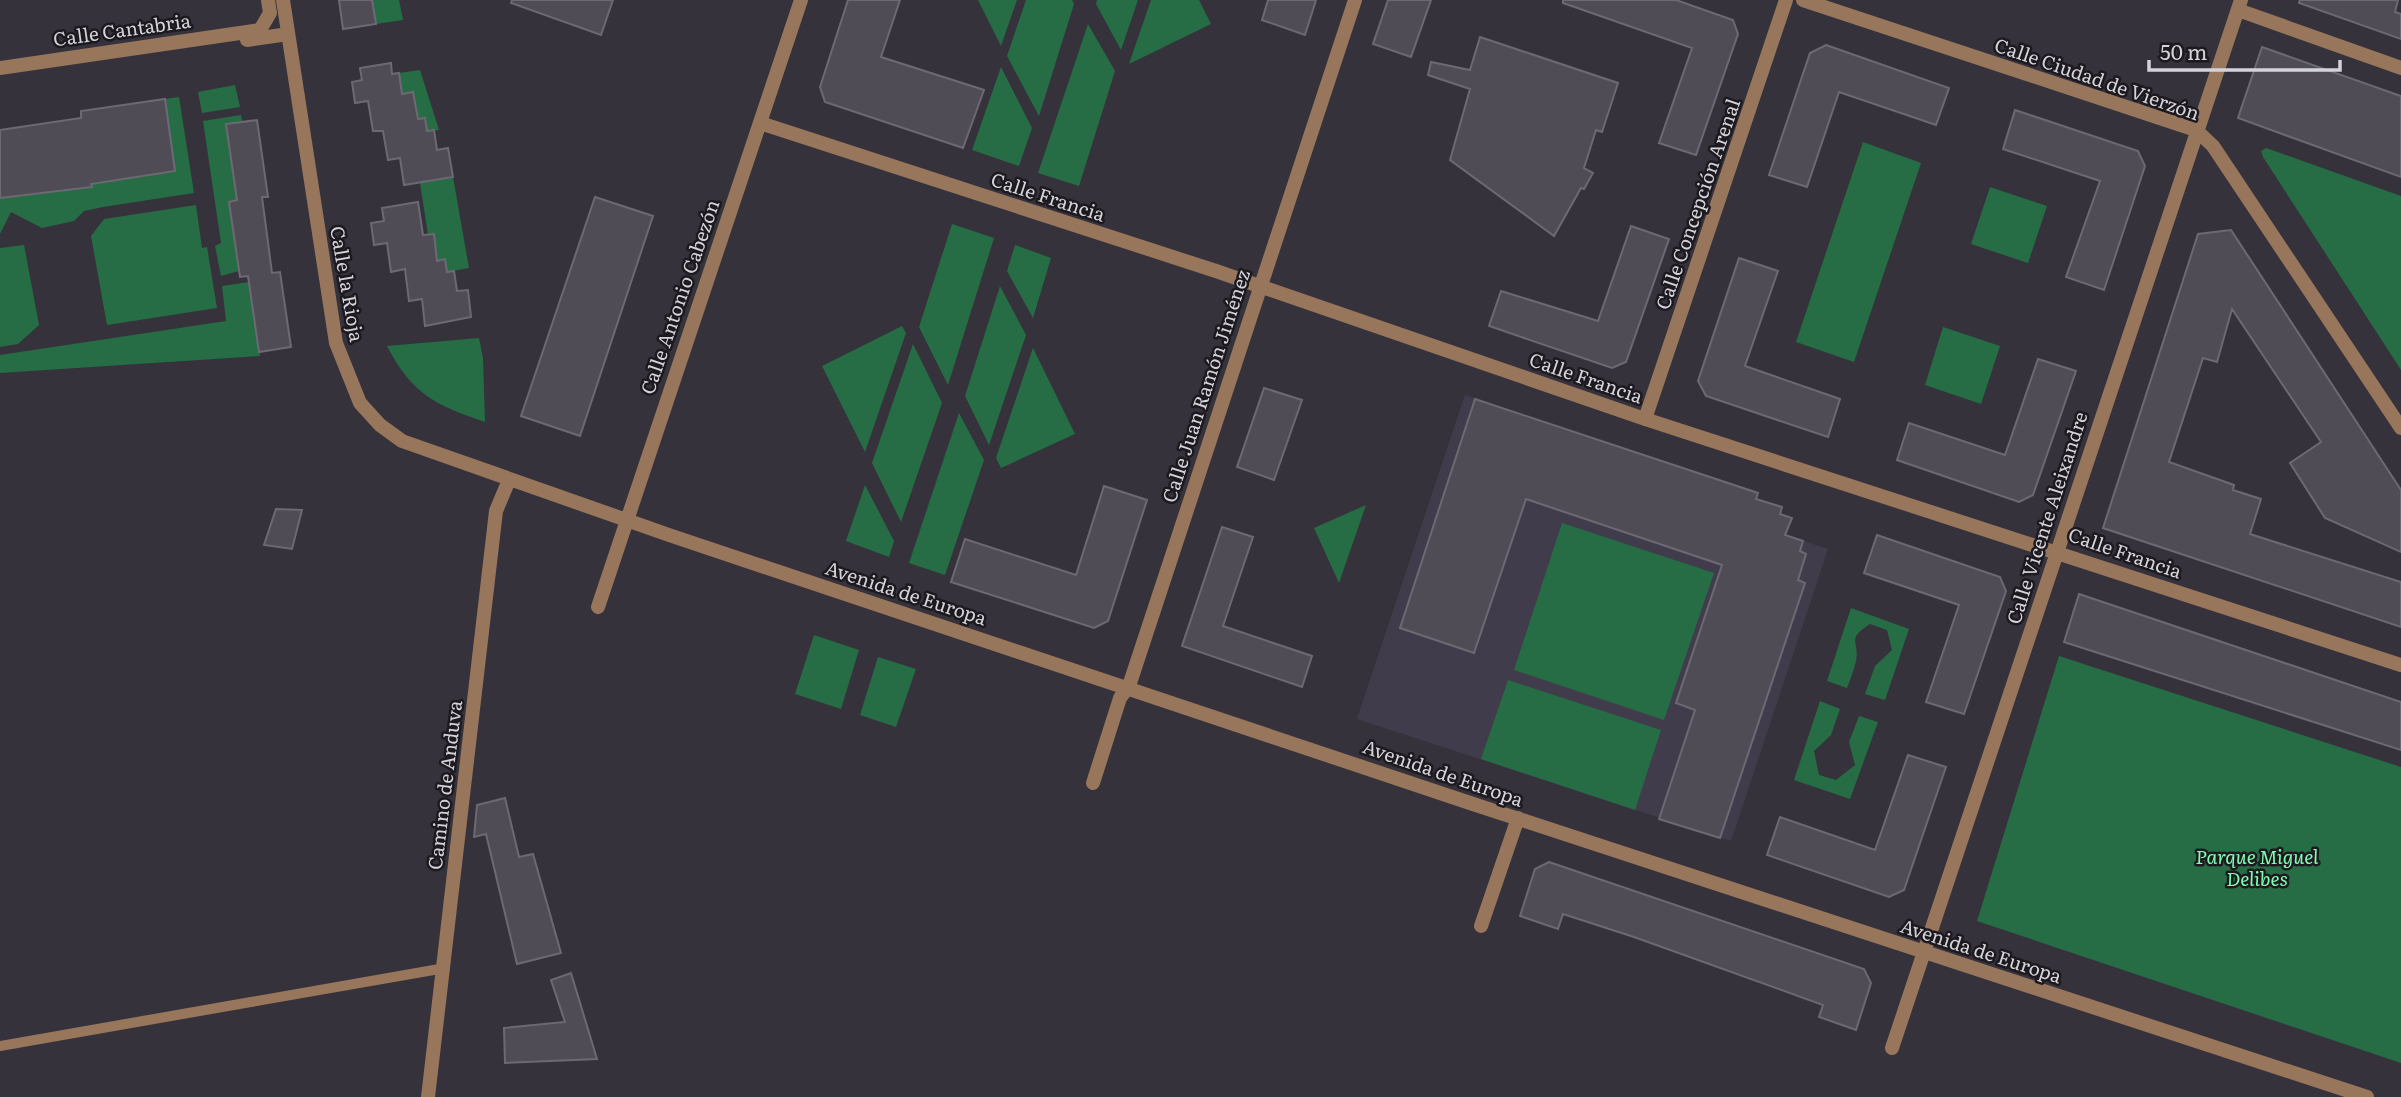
<svg xmlns="http://www.w3.org/2000/svg" width="2401" height="1097" viewBox="0 0 2401 1097" font-family="Literata,serif">
<style>
.built{fill:#413c4b}
.green{fill:#266d45}
.building{fill:#4f4c56;stroke:#6d6974;stroke-width:2}
.lines{fill:none;stroke-linecap:round;stroke-linejoin:round}
.lane{stroke:#98765c;stroke-width:10}
.street{stroke:#98765c;stroke-width:14}
.labels{text-anchor:middle;stroke-width:5;stroke-linejoin:round;paint-order:stroke}
.street-label{font-size:19px;fill:#d5d3da;stroke:#1c1a1f}
.park-label{font-size:19px;font-style:italic;fill:#80feb2;stroke:#1c1a1f}
</style>
<rect width="100%" height="100%" fill="#35323c"/>
<path class="built" d="M 1465,395 L 1758,493 L 1757,499 L 1782,507 L 1781,514 L 1792,518 L 1786,535 L 1828,549 L 1731,841 L 1357,719 Z"/>
<path class="green" d="M 372,0 L 399,0 L 403,20 L 376,24 Z
M 978,0 L 1017,0 L 1001,46 Z
M 1026,0 L 1072,0 L 1074,4 L 1039,116 L 1007,56 Z
M 1097,0 L 1138,0 L 1121,50 L 1096,4 Z
M 1151,0 L 1199,0 L 1211,24 L 1129,64 Z
M 1088,24 L 1115,71 L 1079,186 L 1038,173 Z
M 1001,67 L 1032,128 L 1019,166 L 972,150 Z
M 420,70 L 439,130 L 427,131 L 418,119 L 413,92 L 402,94 L 399,73 Z
M 235,85 L 240,107 L 202,113 L 198,92 Z
M 179,97 L 194,193 L 103,207 L 84,211 L 74,221 L 42,228 L 11,212 L 0,234 L 0,198 L 91,187 L 91,184 L 175,171 L 165,99 Z
M 241,115 L 242,121 L 226,124 L 237,200 L 229,202 L 239,271 L 221,276 L 215,246 L 221,243 L 203,121 Z
M 1863,142 L 1921,163 L 1854,362 L 1796,342 Z
M 2266,148 L 2401,196 L 2401,370 L 2263,157 L 2261,151 Z
M 453,177 L 469,268 L 447,272 L 445,259 L 437,261 L 434,234 L 428,235 L 420,183 Z
M 1990,187 L 2047,206 L 2028,263 L 1971,244 Z
M 196,205 L 202,248 L 207,247 L 217,308 L 107,325 L 91,236 L 104,219 Z
M 952,224 L 994,238 L 948,385 L 919,327 Z
M 24,245 L 39,325 L 18,344 L 0,347 L 0,248 Z
M 1015,245 L 1051,258 L 1033,318 L 1007,271 Z
M 249,282 L 260,356 L 0,373 L 0,355 L 226,321 L 222,286 Z
M 1000,286 L 1026,335 L 989,445 L 965,396 Z
M 902,326 L 906,333 L 865,452 L 822,366 Z
M 1943,327 L 2000,346 L 1981,404 L 1925,385 Z
M 479,338 L 483,358 L 485,422 C 435,405 412,394 387,346 Z
M 913,344 L 942,403 L 901,522 L 872,463 Z
M 1033,348 L 1075,434 L 1001,468 L 996,458 Z
M 959,413 L 984,460 L 945,575 L 909,563 Z
M 865,485 L 894,541 L 889,557 L 846,541 Z
M 1366,505 L 1339,583 L 1314,528 Z
M 1562,523 L 1714,573 L 1664,720 L 1514,670 Z
M 1851,608 L 1909,629 L 1885,700 L 1865,694 L 1875,666 L 1892,650 L 1887,630 L 1870,624 C 1845,640 1860,640 1856,661 C 1854,670 1850,680 1847,688 L 1827,681 Z
M 814,635 L 859,650 L 841,709 L 795,694 Z
M 2059,656 L 2401,767 L 2401,1063 L 1977,921 Z
M 878,657 L 916,669 L 896,727 L 860,715 Z
M 1508,680 L 1661,730 L 1635,810 L 1481,759 Z
M 1820,701 L 1840,709 L 1831,735 L 1814,751 L 1819,775 L 1836,780 L 1855,765 L 1849,742 L 1859,716 L 1878,722 L 1850,799 L 1794,780 Z"/>
<path class="building" d="M 339,0 L 372,0 L 376,24 L 343,29 Z
M 512,0 L 613,0 L 601,35 L 511,3 Z
M 848,0 L 900,0 L 881,57 L 984,90 L 963,148 L 825,102 L 820,87 Z
M 1268,0 L 1316,0 L 1305,35 L 1262,20 Z
M 1388,0 L 1431,0 L 1411,57 L 1373,44 Z
M 1563,0 L 1676,0 L 1733,20 L 1738,34 L 1696,155 L 1659,143 L 1692,48 L 1563,3 Z
M 2300,0 L 2398,0 L 2395,12 L 2401,14 L 2401,39 L 2299,3 Z
M 1480,37 L 1618,83 L 1602,132 L 1596,130 L 1584,168 L 1593,173 L 1584,189 L 1581,188 L 1554,236 L 1450,160 L 1470,89 L 1428,75 L 1431,62 L 1470,70 Z
M 1826,45 L 1949,88 L 1936,125 L 1839,92 L 1807,187 L 1769,175 L 1810,53 Z
M 2262,47 L 2401,96 L 2401,177 L 2238,118 Z
M 391,63 L 392,74 L 399,73 L 402,94 L 413,92 L 418,119 L 425,118 L 427,131 L 434,130 L 437,150 L 448,148 L 453,177 L 404,185 L 400,158 L 388,160 L 383,131 L 373,131 L 368,101 L 355,103 L 352,82 L 362,80 L 360,68 Z
M 165,99 L 175,171 L 91,184 L 92,187 L 0,198 L 0,130 L 81,118 L 81,111 Z
M 2015,110 L 2138,151 L 2145,166 L 2104,290 L 2066,277 L 2100,181 L 2003,149 Z
M 257,120 L 268,197 L 262,197 L 272,273 L 280,272 L 291,347 L 259,352 L 248,276 L 240,277 L 229,202 L 237,200 L 226,124 Z
M 595,197 L 653,216 L 580,436 L 521,416 Z
M 418,202 L 423,235 L 434,234 L 437,261 L 445,259 L 447,272 L 454,271 L 457,291 L 468,290 L 471,317 L 425,326 L 422,299 L 409,301 L 405,269 L 391,272 L 387,243 L 374,245 L 371,223 L 384,221 L 382,208 Z
M 1631,226 L 1669,239 L 1626,362 L 1612,368 L 1489,326 L 1501,291 L 1598,321 Z
M 2231,230 L 2401,490 L 2401,552 L 2325,518 L 2290,463 L 2321,442 L 2232,309 L 2217,362 L 2203,358 L 2169,462 L 2234,485 L 2233,490 L 2261,499 L 2250,534 L 2401,582 L 2401,627 L 2103,528 L 2198,234 Z
M 1739,258 L 1778,271 L 1745,366 L 1840,399 L 1828,437 L 1706,396 L 1698,381 Z
M 2038,359 L 2076,371 L 2033,495 L 2019,502 L 1897,460 L 1909,423 L 2005,455 Z
M 1264,388 L 1302,400 L 1274,480 L 1237,467 Z
M 1475,399 L 1758,493 L 1756,499 L 1782,507 L 1780,514 L 1792,518 L 1785,535 L 1803,541 L 1800,551 L 1806,554 L 1798,580 L 1805,583 L 1720,838 L 1659,819 L 1695,710 L 1676,703 L 1722,565 L 1526,499 L 1474,653 L 1400,628 Z
M 1104,486 L 1147,500 L 1108,621 L 1094,628 L 951,582 L 965,539 L 1076,575 Z
M 276,509 L 302,510 L 292,549 L 264,545 Z
M 1222,527 L 1253,537 L 1223,626 L 1312,656 L 1302,687 L 1182,646 Z
M 1877,535 L 2000,577 L 2006,591 L 1964,714 L 1926,702 L 1959,605 L 1864,573 Z
M 2079,594 L 2401,702 L 2401,750 L 2064,642 Z
M 1908,755 L 1946,767 L 1904,890 L 1889,897 L 1767,855 L 1780,817 L 1875,850 Z
M 505,798 L 519,857 L 533,854 L 561,953 L 517,964 L 486,834 L 474,837 L 477,805 Z
M 1549,862 L 1864,969 L 1871,983 L 1856,1030 L 1819,1017 L 1823,1005 L 1634,937 L 1563,914 L 1558,929 L 1520,916 L 1535,869 Z
M 571,973 L 597,1059 L 505,1063 L 504,1028 L 565,1022 L 551,980 Z"/>
<g class="lines">
<path class="lane" d="M 0,1046 L 445,968"/>
<path class="street" d="M 283,0 L 336,343 L 360,403 L 380,425 L 402,441 L 669,535 L 1473,804 L 2367,1097
M 1803,0 L 2196,130 L 2213,146 L 2401,428
M 2238,10 L 2401,68
M 247,40 L 288,34
M 0,68 L 260,30 L 270,13 L 268,0
M 760,123 L 1216,271 L 1645,419 L 2401,665
M 1645,419 L 1786,0
M 598,607 L 801,0
M 1093,783 L 1120,698 L 1129,686 L 1355,0
M 1481,926 L 1518,818
M 1892,1048 L 2241,0
M 428,1097 L 496,511 L 509,480"/>
</g>
<g class="labels">
<g class="street-label">
<text transform="translate(122 30) rotate(-8)" y="7">Calle Cantabria</text>
<text transform="translate(2097 79) rotate(19)" y="7">Calle Ciudad de Vierzón</text>
<text transform="translate(1048 197) rotate(18)" y="7">Calle Francia</text>
<text transform="translate(1698 204) rotate(-71)" y="7">Calle Concepción Arenal</text>
<text transform="translate(347 284) rotate(80)" y="7">Calle la Rioja</text>
<text transform="translate(680 297) rotate(-71)" y="7">Calle Antonio Cabezón</text>
<text transform="translate(1586 378) rotate(19)" y="7">Calle Francia</text>
<text transform="translate(1206 386) rotate(-72)" y="7">Calle Juan Ramón Jiménez</text>
<text transform="translate(2047 518) rotate(-72)" y="7">Calle Vicente Aleixandre</text>
<text transform="translate(2125 553) rotate(19)" y="7">Calle Francia</text>
<text transform="translate(906 593) rotate(18)" y="7">Avenida de Europa</text>
<text transform="translate(1443 773) rotate(19)" y="7">Avenida de Europa</text>
<text transform="translate(445 785) rotate(-83)" y="7">Camino de Anduva</text>
<text transform="translate(1981 951) rotate(18)" y="7">Avenida de Europa</text>
</g>
<g class="park-label">
<text x="2257" y="864">Parque Miguel<tspan x="2257" dy="22">Delibes</tspan></text>
</g>
</g>
<path d="M2149 60v10h191v-10" fill="none" stroke="#d5d3da" stroke-width="3.5"/>
<text x="2160" y="60" font-size="21" fill="#d5d3da" stroke="#1c1a1f" stroke-width="5" paint-order="stroke">50 m</text>
</svg>
